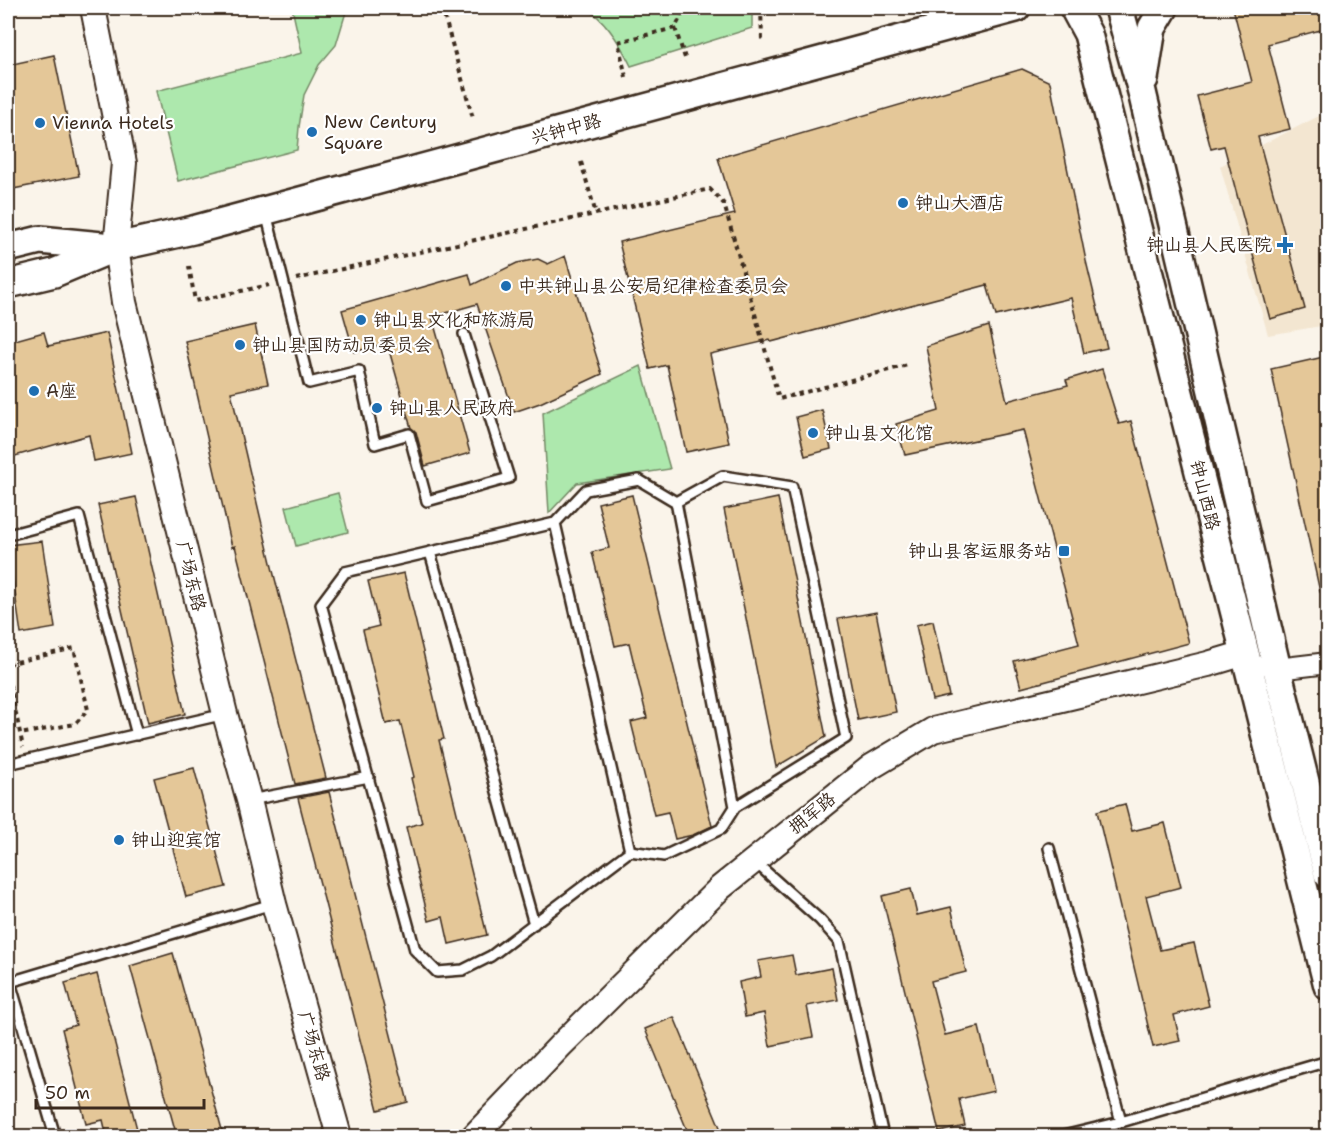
<svg xmlns="http://www.w3.org/2000/svg" width="1335" height="1144" viewBox="0 0 1335 1144" font-family="'Shantell Sans','LXGW WenKai TC',sans-serif">
<style>
.built{fill:#f3e6d1}
.green{fill:#ade8ad;stroke:#748966;stroke-width:1.5}
.building{fill:#e4c798;stroke:#3b2a1e;stroke-width:1.5}
.lines{fill:none;stroke-linecap:round;stroke-linejoin:round}
.service-casing{stroke:#3b2a1e;stroke-width:14}
.minor-casing{stroke:#3b2a1e;stroke-width:24}
.tertiary-casing{stroke:#3b2a1e;stroke-width:28}
.secondary-casing{stroke:#3b2a1e;stroke-width:32}
.path{stroke:#3b2a1e;stroke-width:4;stroke-dasharray:4.5 4.5;stroke-linecap:butt}
.service{stroke:#fff;stroke-width:9}
.minor{stroke:#fff;stroke-width:20}
.tertiary{stroke:#fff;stroke-width:24}
.secondary{stroke:#fff;stroke-width:27}
.poi-dot{fill:#1f6fb2;stroke:#fff;stroke-width:2}
.labels{text-anchor:middle;stroke-width:4.5;stroke-linejoin:round;paint-order:stroke}
.poi-label{font-size:18px;fill:#3b2a1e;stroke:#fff;text-anchor:start}
.street-label{font-size:18px;fill:#3b2a1e;stroke:#fff}
</style>
<rect width="100%" height="100%" fill="#faf4ea"/>
<filter id="ink" filterUnits="userSpaceOnUse"><feTurbulence type="fractalNoise" baseFrequency=".0167" numOctaves="2"/><feDisplacementMap in="SourceGraphic" scale="12" xChannelSelector="R" yChannelSelector="G"/><feConvolveMatrix kernelMatrix="1 2 1 2 8 2 1 2 1" color-interpolation-filters="sRGB"/></filter>
<g filter="url(#ink)">
<path class="built" d="M 1327,112 L 1327,325 L 1268,335 L 1220,166 Z"/>
<path class="green" d="M 292,8 L 345,8 L 346,12 L 336,45 L 319,65 L 304,95 L 299,127 L 297,150 L 178,181 L 156,91 L 302,53 Z
M 586,8 L 752,8 L 752,28 L 631,66 C 621,45 606,20 586,8 Z
M 641,366 L 670,469 L 577,483 L 549,513 L 543,413 Z
M 338,493 L 348,532 L 296,546 L 286,507 Z"/>
<path class="building" d="M 1233,8 L 1328,8 L 1328,28 L 1268,44 L 1290,129 L 1258,137 L 1305,309 L 1270,319 L 1224,146 L 1211,149 L 1197,96 L 1252,82 Z
M 54,55 L 79,176 L 8,190 L 8,142 L 15,141 L 8,105 L 8,65 Z
M 1022,69 L 1050,82 L 1086,261 L 1107,348 L 1084,353 L 1071,298 L 996,316 L 987,285 L 771,342 L 770,340 L 710,354 L 729,443 L 686,452 L 667,365 L 650,369 L 619,242 L 735,214 L 718,158 Z
M 565,256 L 602,374 L 540,403 L 514,412 L 477,304 L 432,317 L 470,453 L 425,466 L 416,432 L 411,428 L 387,343 L 354,352 L 342,310 L 469,274 L 472,285 L 517,263 L 538,259 L 548,264 Z
M 255,325 L 268,384 L 231,392 L 272,567 L 326,778 L 295,784 L 235,546 L 232,547 L 185,341 Z
M 989,326 L 1007,401 L 1068,385 L 1066,380 L 1102,369 L 1119,424 L 1131,421 L 1189,643 L 1021,688 L 1014,661 L 1079,644 L 1023,430 L 905,455 L 896,424 L 939,411 L 926,346 Z
M 44,332 L 48,346 L 107,333 L 132,453 L 94,461 L 89,435 L 8,458 L 8,342 Z
M 1328,356 L 1328,592 L 1320,592 L 1271,369 Z
M 822,410 L 831,449 L 805,456 L 796,417 Z
M 632,495 L 712,826 L 693,835 L 675,839 L 668,812 L 654,815 L 631,722 L 647,718 L 629,643 L 615,646 L 592,552 L 609,548 L 598,503 Z
M 136,497 L 185,714 L 148,723 L 98,505 Z
M 778,498 L 826,737 L 776,767 L 724,509 Z
M 42,541 L 55,628 L 21,634 L 8,545 Z
M 404,573 L 444,739 L 439,740 L 487,935 L 449,944 L 443,917 L 429,921 L 406,827 L 422,823 L 411,778 L 414,777 L 400,721 L 386,724 L 363,630 L 379,626 L 368,581 Z
M 876,612 L 896,712 L 858,720 L 838,619 Z
M 933,621 L 949,696 L 932,700 L 916,625 Z
M 194,768 L 226,887 L 186,897 L 154,778 Z
M 329,792 L 408,1102 L 378,1110 L 298,798 Z
M 1125,804 L 1132,831 L 1165,823 L 1181,887 L 1146,896 L 1160,950 L 1194,943 L 1209,1006 L 1174,1015 L 1180,1041 L 1153,1047 L 1097,811 Z
M 911,889 L 917,915 L 951,907 L 966,972 L 931,981 L 945,1035 L 979,1027 L 994,1091 L 959,1099 L 965,1126 L 939,1132 L 882,896 Z
M 173,953 L 224,1137 L 177,1137 L 130,966 Z
M 792,955 L 796,975 L 832,968 L 838,1000 L 807,1006 L 813,1037 L 770,1046 L 764,1013 L 745,1017 L 739,982 L 761,977 L 758,961 Z
M 97,974 L 139,1137 L 107,1137 L 103,1120 L 86,1124 L 62,1029 L 76,1025 L 65,983 Z
M 674,1017 L 724,1137 L 690,1137 L 645,1029 Z"/>
<g class="lines">
<defs>
<path id="service" d="M 266,213 L 309,383 L 359,371 L 375,444 L 409,434 L 427,501 L 509,478 L 464,334
M 555,523 L 630,851 L 491,956 L 463,970 L 437,972 L 415,950 L 321,604 L 345,572 L 555,523 L 586,490 L 639,480 L 676,502 L 723,476 L 792,487 L 846,738 L 735,807 L 676,502
M 8,535 L 79,516 L 137,735
M 430,552 L 534,924
M 8,764 L 225,714
M 250,800 L 369,777
M 1049,848 L 1121,1122
M 630,851 L 664,856 L 721,829 L 735,807
M 755,862 L 820,920 L 839,941 L 883,1136
M 8,982 L 10,982 L 55,1136
M 10,982 L 272,904
M 1063,1136 L 1121,1122 L 1328,1061"/>
<path id="minor" d="M 1267,664 L 1277,669 L 1328,663"/>
<path id="tertiary" d="M 93,8 L 124,163 L 116,247 L 124,302 L 225,714 L 249,800 L 274,904 L 339,1136
M 474,1136 L 560,1046 L 720,888 L 871,767 L 933,730 L 1208,664 L 1245,653"/>
<path id="secondary" d="M 1074,8 L 1088,34 L 1245,653 L 1328,986
M 1119,8 L 1142,92 L 1277,669 L 1328,874
M 1144,79 L 1152,28 L 1164,8
M 8,248 L 40,240 L 112,247
M 8,284 L 54,273 L 116,247 L 193,230 L 1016,8"/>
</defs>
<use href="#service" class="service-casing"/>
<use href="#minor" class="minor-casing"/>
<use href="#tertiary" class="tertiary-casing"/>
<use href="#secondary" class="secondary-casing"/>
<path class="path" d="M 442,8 L 473,118
M 761,8 L 762,40
M 675,28 L 686,61
M 626,77 L 618,42 L 675,28 L 685,8
M 581,162 L 596,214
M 189,266 L 195,301 L 269,285
M 296,279 L 710,189 L 724,204 L 779,399 L 908,365
M 8,664 L 74,648 L 88,710 L 75,724 L 20,734
M 8,676 L 23,747"/>
<use href="#service" class="service"/>
<use href="#minor" class="minor"/>
<use href="#tertiary" class="tertiary"/>
<use href="#secondary" class="secondary"/>
</g>
</g>
<g class="poi-dot">
<circle cx="40" cy="123" r="6"/>
<circle cx="312" cy="132" r="6"/>
<circle cx="903" cy="203" r="6"/>
<path d="M1282 236h6v6h6v6h-6v6h-6v-6h-6v-6h6z"/>
<circle cx="506" cy="286" r="6"/>
<circle cx="361" cy="320" r="6"/>
<circle cx="240" cy="345" r="6"/>
<circle cx="34" cy="391" r="6"/>
<circle cx="377" cy="408" r="6"/>
<circle cx="813" cy="433" r="6"/>
<rect x="1058" y="545" width="12" height="12" rx="3"/>
<circle cx="119" cy="840" r="6"/>
</g>
<g class="labels">
<g class="poi-label">
<text x="324" y="128">New Century<tspan x="324" dy="21">Square</tspan></text>
<text x="52" y="129">Vienna Hotels</text>
<text x="915" y="209">钟山大酒店</text>
<text x="1272" y="251" text-anchor="end">钟山县人民医院</text>
<text x="518" y="292">中共钟山县公安局纪律检查委员会</text>
<text x="373" y="326">钟山县文化和旅游局</text>
<text x="252" y="351">钟山县国防动员委员会</text>
<text x="46" y="397">A座</text>
<text x="389" y="414">钟山县人民政府</text>
<text x="825" y="439">钟山县文化馆</text>
<text x="1052" y="557" text-anchor="end">钟山县客运服务站</text>
<text x="131" y="846">钟山迎宾馆</text>
</g>
<g class="street-label">
<text transform="translate(566 129) rotate(-15)" y="6">兴钟中路</text>
<text transform="translate(1205 495) rotate(76)" y="6">钟山西路</text>
<text transform="translate(191 576) rotate(76)" y="6">广场东路</text>
<text transform="translate(812 813) rotate(-39)" y="6">拥军路</text>
<text transform="translate(314 1046) rotate(74)" y="6">广场东路</text>
</g>
</g>
<rect width="1335" height="1144" fill="none" stroke="#fff" stroke-width="30"/>
<rect x="15" y="15" width="1305" height="1114" fill="none" stroke="#3b2a1e" stroke-width="2" filter="url(#ink)"/>
<path d="M36 1099v9h168v-9" fill="none" stroke="#3b2a1e" stroke-width="3"/>
<text x="45" y="1099" font-size="18" fill="#3b2a1e" stroke="#ffffff" stroke-width="4.5" paint-order="stroke">50 m</text>
</svg>
